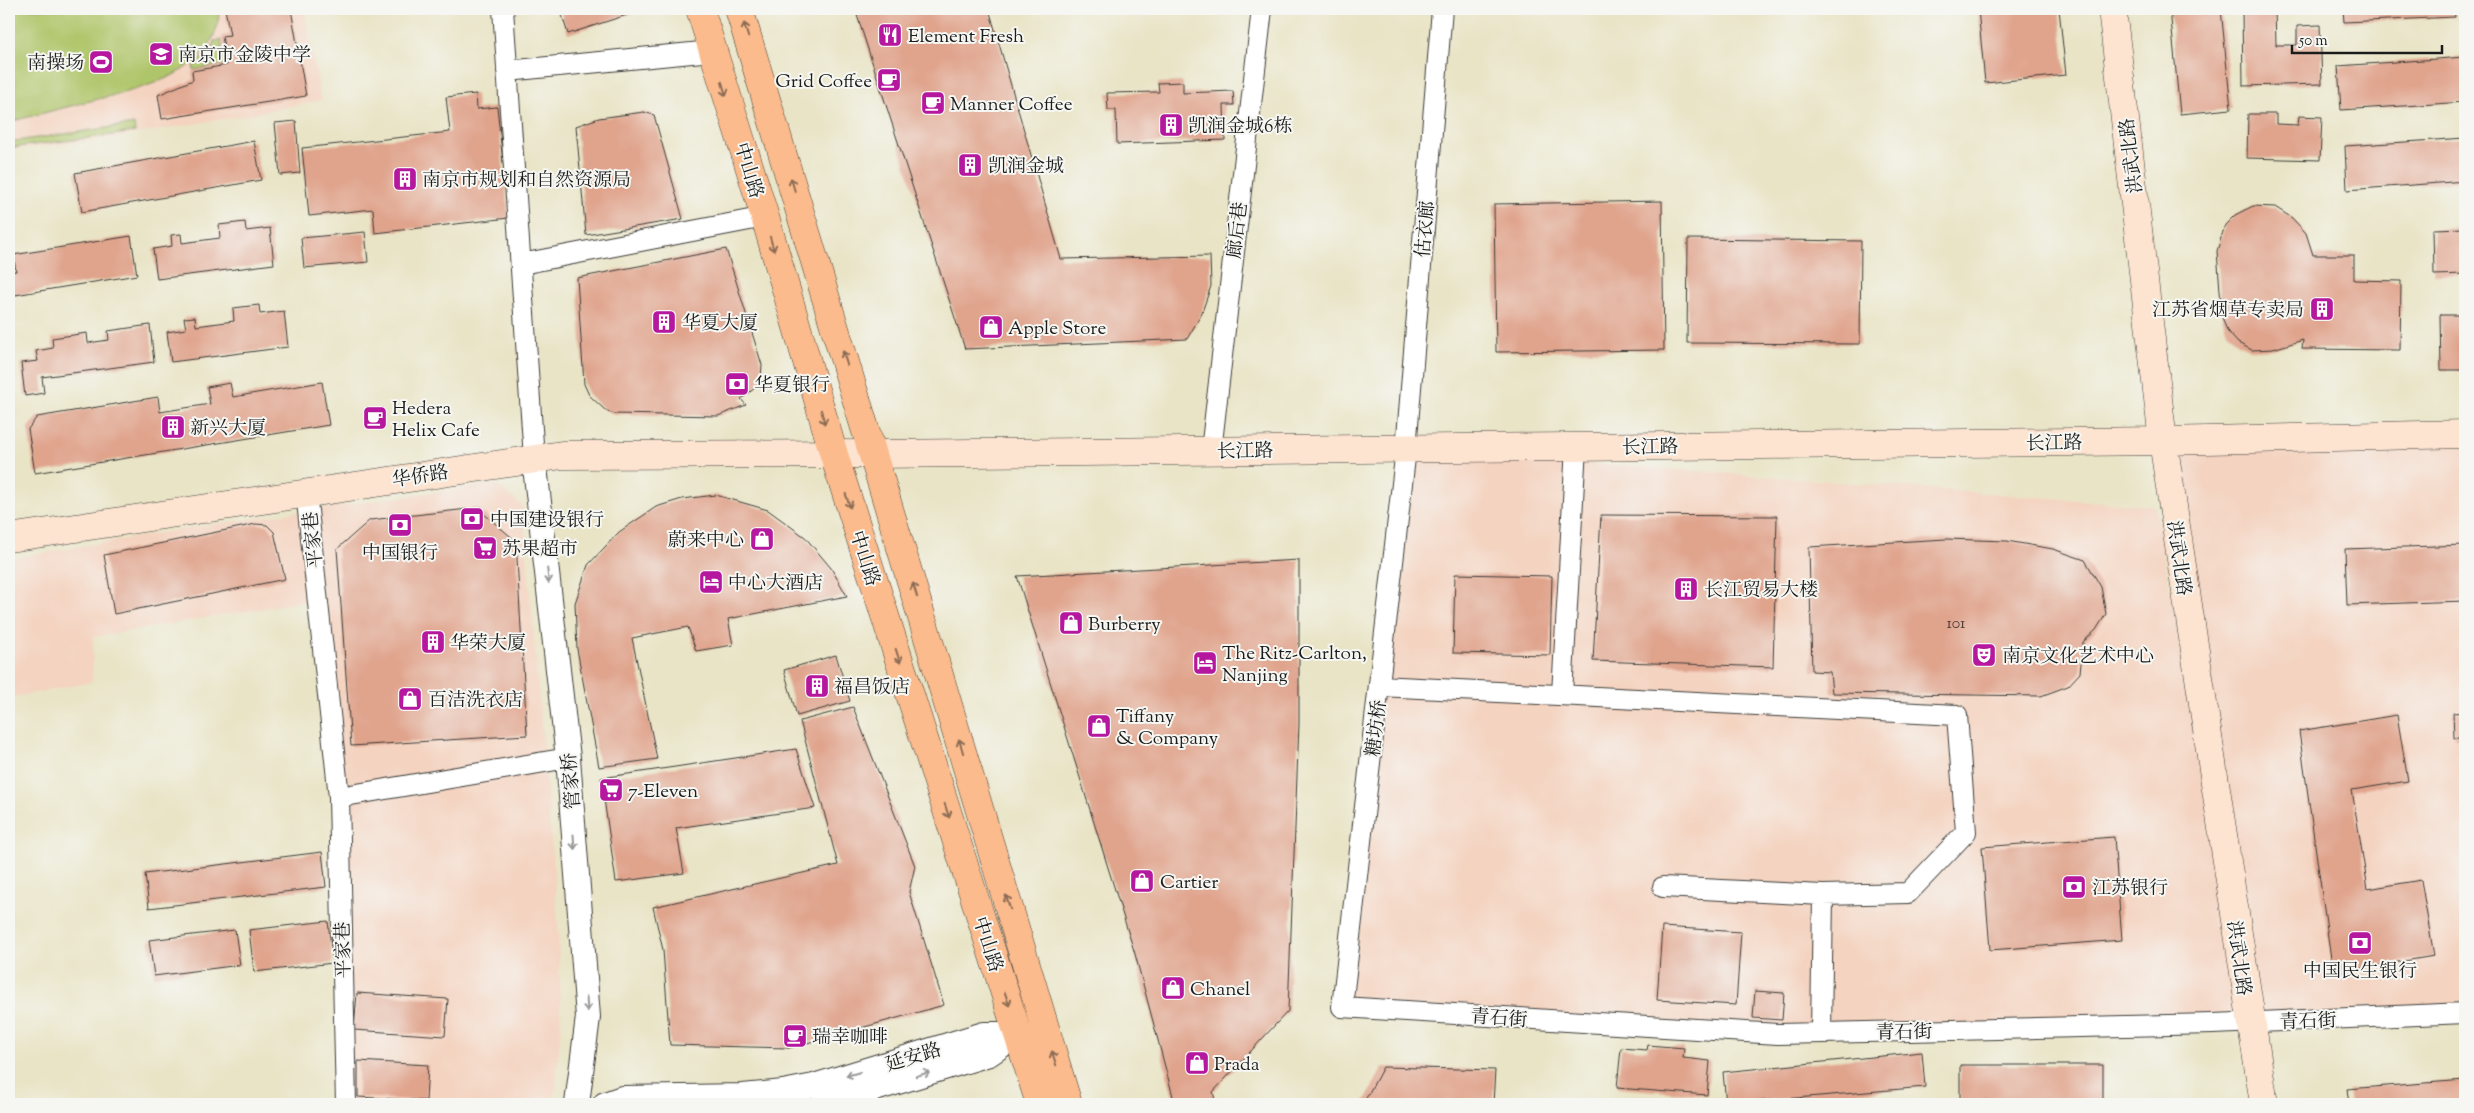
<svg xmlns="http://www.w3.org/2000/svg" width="2474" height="1113" viewBox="0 0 2474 1113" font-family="'Sorts Mill Goudy','Noto Serif SC',serif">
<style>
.built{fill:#f4d3c0}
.green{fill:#afc569;stroke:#667042}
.building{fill:#e0a48d}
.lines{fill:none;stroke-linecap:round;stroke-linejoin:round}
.minor-casing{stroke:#3b3a36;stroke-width:22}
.tertiary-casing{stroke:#3b3a36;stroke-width:26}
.secondary-casing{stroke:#3b3a36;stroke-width:29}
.primary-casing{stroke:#3b3a36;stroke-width:29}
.minor{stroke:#fff;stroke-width:20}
.tertiary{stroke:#fff;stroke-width:24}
.secondary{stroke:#fde4d1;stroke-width:28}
.primary{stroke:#fbbb8c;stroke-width:28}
.oneway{stroke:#8c6c54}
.oneway2{stroke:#999}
.labels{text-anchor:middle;stroke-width:4;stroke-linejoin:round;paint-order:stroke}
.number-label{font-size:16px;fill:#4d3e38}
.poi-label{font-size:19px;fill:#1c1c1c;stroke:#f6f6f2;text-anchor:start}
.street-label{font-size:19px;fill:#1c1c1c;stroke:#f6f6f2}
</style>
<rect width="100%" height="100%" fill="#f6f6f2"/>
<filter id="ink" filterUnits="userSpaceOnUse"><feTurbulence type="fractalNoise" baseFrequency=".02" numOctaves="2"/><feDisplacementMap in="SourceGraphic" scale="10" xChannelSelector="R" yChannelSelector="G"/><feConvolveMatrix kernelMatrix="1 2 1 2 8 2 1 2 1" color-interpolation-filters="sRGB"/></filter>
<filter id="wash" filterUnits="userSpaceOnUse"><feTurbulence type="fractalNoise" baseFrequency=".0096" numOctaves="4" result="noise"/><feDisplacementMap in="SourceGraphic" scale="20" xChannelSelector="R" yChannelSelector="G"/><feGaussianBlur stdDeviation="1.12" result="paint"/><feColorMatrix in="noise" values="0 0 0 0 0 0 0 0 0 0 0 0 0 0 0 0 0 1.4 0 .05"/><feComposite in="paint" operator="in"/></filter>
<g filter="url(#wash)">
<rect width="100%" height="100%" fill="#e9e4c6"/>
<path class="built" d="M 9,9 L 304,9 L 321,100 L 242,116 L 104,139 L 9,150 Z
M 2465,434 L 2465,1013 L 1778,1034 L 1342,1007 L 1406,449 L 2155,506 L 2245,1000 L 2163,441 Z
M 495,483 L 523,507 L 558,921 L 561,1028 L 554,1104 L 346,1104 L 339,797 L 318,599 L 93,637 L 92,682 L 9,698 L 9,559 L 195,527 Z"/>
<path class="green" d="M 9,9 L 219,9 C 220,74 139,89 90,101 C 63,108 36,115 9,122 Z
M 221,40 L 225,64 L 194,70 L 193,66 L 211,50 L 214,41 Z
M 134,124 L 135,132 L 9,148 L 9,142 Z"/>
<g id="blocks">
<path class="building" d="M 225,9 L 291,9 L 306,96 L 162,119 L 158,95 L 193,80 L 192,71 L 227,65 L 222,36 L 230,35 Z
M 560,9 L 635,9 L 636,12 L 568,34 Z
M 855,9 L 989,9 L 1061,259 L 1210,256 L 1211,286 L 1201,315 L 1187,339 L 965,349 Z
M 1978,9 L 2059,9 L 2066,75 L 1985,83 Z
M 2170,9 L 2221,9 L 2231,109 L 2180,114 Z
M 2242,9 L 2275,9 L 2276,45 L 2297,45 L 2297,26 L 2320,25 L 2322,84 L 2243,86 Z
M 2343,9 L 2454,9 L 2455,17 L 2344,22 Z
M 2465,57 L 2465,102 L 2341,110 L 2338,66 Z
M 1183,82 L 1183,93 L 1233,91 L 1234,105 L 1224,105 L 1225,140 L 1117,144 L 1116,110 L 1108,110 L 1107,93 L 1159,92 L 1158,83 Z
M 476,94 L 477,109 L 497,107 L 509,218 L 375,233 L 373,209 L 309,216 L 302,148 L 450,132 L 446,97 Z
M 644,112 L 654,115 L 683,219 L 586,235 L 576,126 L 599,118 Z
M 2248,114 L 2276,114 L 2276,124 L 2298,125 L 2299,116 L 2322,117 L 2320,160 L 2247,158 Z
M 296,121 L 300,173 L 280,175 L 275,123 Z
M 2465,138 L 2465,181 L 2347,190 L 2345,146 Z
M 254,141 L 261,180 L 82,212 L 75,173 Z
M 1662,201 L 1664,350 L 1496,352 L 1494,204 Z
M 2253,206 L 2275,207 L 2292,218 L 2306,233 L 2313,255 L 2354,255 L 2354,280 L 2401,281 L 2400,350 L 2302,349 L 2303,340 L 2273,349 L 2252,350 L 2238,343 L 2227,331 L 2222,317 L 2217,251 L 2225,225 L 2235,215 Z
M 245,222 L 246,231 L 270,228 L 274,264 L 157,279 L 153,249 L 172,246 L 171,235 L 181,234 L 182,243 L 220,238 L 219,225 Z
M 2465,228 L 2465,274 L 2434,275 L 2433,229 Z
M 365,232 L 368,262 L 304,268 L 301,238 Z
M 131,236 L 137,275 L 9,296 L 9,272 L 16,271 L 13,255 Z
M 1688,239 L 1861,241 L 1860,344 L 1687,343 Z
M 726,249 L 762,365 L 761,378 L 755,388 L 741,399 L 746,405 L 718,416 L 614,414 L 605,410 L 589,395 L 584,384 L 577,278 Z
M 259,305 L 260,314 L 284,311 L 288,347 L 171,362 L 167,332 L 186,329 L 184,318 L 195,317 L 196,326 L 234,321 L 233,308 Z
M 2440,315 L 2465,315 L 2465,370 L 2441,370 Z
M 150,325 L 154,362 L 42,377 L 44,393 L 25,396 L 21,363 L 38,361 L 36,351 L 53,348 L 52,338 L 87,333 L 88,343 L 109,340 L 108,331 Z
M 322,382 L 329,425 L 35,473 L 28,429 L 37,417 L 158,397 L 160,412 L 210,404 L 207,387 L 230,383 L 233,397 Z
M 716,495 L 768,510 L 805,537 L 831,568 L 847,596 L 728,619 L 733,645 L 696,651 L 688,627 L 632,638 L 657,759 L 599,767 L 577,649 L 575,603 L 588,565 L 619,532 L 656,507 L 682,499 Z
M 477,508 L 516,541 L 527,735 L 351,746 L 337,549 L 370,520 Z
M 1601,515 L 1777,516 L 1773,667 L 1593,661 Z
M 256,524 L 267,525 L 274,532 L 285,579 L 114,614 L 104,555 Z
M 1946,539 L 2007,541 L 2053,549 L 2085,560 L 2101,587 L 2106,614 L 2096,630 L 2083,642 L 2080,673 L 2068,686 L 2041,696 L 1832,693 L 1830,672 L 1812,671 L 1809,547 Z
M 2465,545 L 2465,601 L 2347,605 L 2345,549 Z
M 1299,560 L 1299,723 L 1288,1011 L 1213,1092 L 1216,1104 L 1175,1104 L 1135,954 L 1017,576 Z
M 1455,574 L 1552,576 L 1550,655 L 1453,653 Z
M 836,655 L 850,701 L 797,716 L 784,670 Z
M 853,707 L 915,866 L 909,892 L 944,1005 L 789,1048 L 670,1045 L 663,950 L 653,907 L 838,865 L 800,721 Z
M 2465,712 L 2465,738 L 2454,738 L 2453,713 Z
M 2397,715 L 2408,781 L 2352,790 L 2368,889 L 2421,880 L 2434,956 L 2333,973 L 2299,731 Z
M 796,749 L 815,808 L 676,828 L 684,873 L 616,882 L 601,778 Z
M 2114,837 L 2122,940 L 1990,950 L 1982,847 Z
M 322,852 L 326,887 L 149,908 L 145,874 Z
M 328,921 L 333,963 L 254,972 L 249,930 Z
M 1662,927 L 1741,932 L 1736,1005 L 1657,1000 Z
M 235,930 L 240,965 L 154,976 L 149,940 Z
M 1755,991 L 1784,993 L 1782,1020 L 1753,1018 Z
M 357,993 L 448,999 L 445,1036 L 354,1030 Z
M 1648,1045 L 1684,1048 L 1683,1058 L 1710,1061 L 1707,1095 L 1617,1088 L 1621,1048 L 1647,1050 Z
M 1922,1052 L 1925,1087 L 1726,1104 L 1723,1072 Z
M 358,1061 L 428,1065 L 426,1101 L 358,1097 Z
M 1960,1065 L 2103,1065 L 2103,1104 L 1960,1104 Z
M 1383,1067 L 1495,1070 L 1493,1104 L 1363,1104 Z
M 2465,1080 L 2465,1104 L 2349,1104 L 2347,1089 Z"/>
</g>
</g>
<g filter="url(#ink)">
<use href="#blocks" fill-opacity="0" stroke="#3b3a36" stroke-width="1"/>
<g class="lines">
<defs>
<path id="minor" d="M 503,9 L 534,458
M 1442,9 L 1406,449 L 1342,1007 L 1778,1034 L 2213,1024 L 2465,1013
M 507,71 L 712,51
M 521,264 L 765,217
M 1211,451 L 1262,9
M 306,492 L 339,797 L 568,758
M 1380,686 L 1957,715 L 1966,832 L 1908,893 L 1823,895 L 1663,887
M 1562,694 L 1576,447
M 339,797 L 346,1104
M 1821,1033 L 1823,895"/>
<path id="tertiary" d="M 534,458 L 568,758 L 588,1017 L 577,1104
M 605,1104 L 622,1098 L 743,1096 L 783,1092 L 814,1086 L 984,1034 L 1018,1034
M 826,1104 L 989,1054 L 1018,1034"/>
<path id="secondary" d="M 2112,9 L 2163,441 L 2264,1104
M 9,538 L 562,455 L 874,454 L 2163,441 L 2465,434"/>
<path id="primary" d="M 700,9 L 765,217 L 834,455 L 1040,1104
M 739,9 L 1068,1104"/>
</defs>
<use href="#minor" class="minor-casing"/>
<use href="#tertiary" class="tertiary-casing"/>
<use href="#secondary" class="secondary-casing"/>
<use href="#primary" class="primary-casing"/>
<use href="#minor" class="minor"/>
<use href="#tertiary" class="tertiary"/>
<use href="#secondary" class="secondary"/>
<use href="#primary" class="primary"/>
</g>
<defs><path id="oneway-shaft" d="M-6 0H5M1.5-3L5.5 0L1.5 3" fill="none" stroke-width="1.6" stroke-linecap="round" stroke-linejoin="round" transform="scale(1.25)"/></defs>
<g class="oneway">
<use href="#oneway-shaft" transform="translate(746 30) rotate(-107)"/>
<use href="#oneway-shaft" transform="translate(724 89) rotate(73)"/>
<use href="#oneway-shaft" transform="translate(793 185) rotate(-107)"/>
<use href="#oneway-shaft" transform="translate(772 244) rotate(74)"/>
<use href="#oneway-shaft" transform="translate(845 358) rotate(-107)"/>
<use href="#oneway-shaft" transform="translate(823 417) rotate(74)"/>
<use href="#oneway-shaft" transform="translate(848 501) rotate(72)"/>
<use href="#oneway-shaft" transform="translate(915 590) rotate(-107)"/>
<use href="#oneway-shaft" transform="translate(898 656) rotate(72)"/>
<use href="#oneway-shaft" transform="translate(961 746) rotate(-107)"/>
<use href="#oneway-shaft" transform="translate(947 811) rotate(72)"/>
<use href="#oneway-shaft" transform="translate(1008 902) rotate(-107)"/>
<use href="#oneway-shaft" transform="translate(1007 999) rotate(72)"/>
<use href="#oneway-shaft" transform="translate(1054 1058) rotate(-107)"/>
</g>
<g class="oneway2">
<use href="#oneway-shaft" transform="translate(548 576) rotate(84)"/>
<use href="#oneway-shaft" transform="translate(574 842) rotate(86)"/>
<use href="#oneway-shaft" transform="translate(587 1004) rotate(86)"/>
<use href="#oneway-shaft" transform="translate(853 1074) rotate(164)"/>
<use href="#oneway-shaft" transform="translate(923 1074) rotate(-17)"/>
</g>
</g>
<defs>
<symbol id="restaurant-square" viewBox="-11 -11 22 22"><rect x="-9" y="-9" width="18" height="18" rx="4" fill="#b5179e" stroke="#f6f6f2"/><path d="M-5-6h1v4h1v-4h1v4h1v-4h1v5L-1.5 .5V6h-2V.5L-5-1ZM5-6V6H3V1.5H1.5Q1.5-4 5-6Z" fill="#fff"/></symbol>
<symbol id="school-square" viewBox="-11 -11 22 22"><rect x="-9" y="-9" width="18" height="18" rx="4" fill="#b5179e" stroke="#f6f6f2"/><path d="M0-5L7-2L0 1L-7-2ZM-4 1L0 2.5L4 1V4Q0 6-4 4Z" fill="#fff"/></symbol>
<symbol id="stadium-square" viewBox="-11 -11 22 22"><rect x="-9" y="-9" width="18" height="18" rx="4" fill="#b5179e" stroke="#f6f6f2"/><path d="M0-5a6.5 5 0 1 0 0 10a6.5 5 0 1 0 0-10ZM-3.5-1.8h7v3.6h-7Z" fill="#fff"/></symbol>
<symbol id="cafe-square" viewBox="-11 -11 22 22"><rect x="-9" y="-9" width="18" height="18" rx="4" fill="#b5179e" stroke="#f6f6f2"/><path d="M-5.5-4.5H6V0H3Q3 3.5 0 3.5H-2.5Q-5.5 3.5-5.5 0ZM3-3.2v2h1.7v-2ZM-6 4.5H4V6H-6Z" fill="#fff"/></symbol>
<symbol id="building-square" viewBox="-11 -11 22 22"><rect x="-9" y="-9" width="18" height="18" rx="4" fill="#b5179e" stroke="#f6f6f2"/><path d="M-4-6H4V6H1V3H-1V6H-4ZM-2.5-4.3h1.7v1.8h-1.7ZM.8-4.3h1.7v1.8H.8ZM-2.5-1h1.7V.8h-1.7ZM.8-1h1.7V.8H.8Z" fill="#fff"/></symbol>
<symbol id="shop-square" viewBox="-11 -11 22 22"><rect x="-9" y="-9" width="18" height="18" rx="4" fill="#b5179e" stroke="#f6f6f2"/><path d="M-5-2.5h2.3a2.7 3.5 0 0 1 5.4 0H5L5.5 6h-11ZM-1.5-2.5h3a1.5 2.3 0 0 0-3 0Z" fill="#fff"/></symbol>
<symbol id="bank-square" viewBox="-11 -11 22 22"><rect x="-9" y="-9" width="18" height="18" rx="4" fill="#b5179e" stroke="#f6f6f2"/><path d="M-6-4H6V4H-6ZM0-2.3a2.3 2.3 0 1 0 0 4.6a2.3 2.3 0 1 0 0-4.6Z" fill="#fff"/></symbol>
<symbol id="supermarket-square" viewBox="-11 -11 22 22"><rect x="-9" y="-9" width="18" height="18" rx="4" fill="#b5179e" stroke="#f6f6f2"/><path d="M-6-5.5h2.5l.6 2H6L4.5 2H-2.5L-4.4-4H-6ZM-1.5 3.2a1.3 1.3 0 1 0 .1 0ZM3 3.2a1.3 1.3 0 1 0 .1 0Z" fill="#fff"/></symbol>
<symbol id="hotel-square" viewBox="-11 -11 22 22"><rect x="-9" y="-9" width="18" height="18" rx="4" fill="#b5179e" stroke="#f6f6f2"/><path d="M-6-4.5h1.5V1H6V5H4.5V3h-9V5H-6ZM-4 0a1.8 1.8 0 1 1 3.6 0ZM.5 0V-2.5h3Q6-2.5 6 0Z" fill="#fff"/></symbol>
<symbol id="theatre-square" viewBox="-11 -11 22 22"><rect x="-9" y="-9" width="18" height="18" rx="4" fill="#b5179e" stroke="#f6f6f2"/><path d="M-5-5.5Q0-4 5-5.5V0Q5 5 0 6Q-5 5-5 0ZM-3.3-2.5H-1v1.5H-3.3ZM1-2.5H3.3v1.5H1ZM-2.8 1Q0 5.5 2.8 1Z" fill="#fff"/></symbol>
</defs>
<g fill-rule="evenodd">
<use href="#restaurant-square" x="876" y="21" width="28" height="28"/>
<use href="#school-square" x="147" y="40" width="28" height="28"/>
<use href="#stadium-square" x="87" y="48" width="28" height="28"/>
<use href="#cafe-square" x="875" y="66" width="28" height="28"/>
<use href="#cafe-square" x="919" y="89" width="28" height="28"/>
<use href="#building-square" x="1157" y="111" width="28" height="28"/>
<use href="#building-square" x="956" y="151" width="28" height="28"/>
<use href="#building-square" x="391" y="165" width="28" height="28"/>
<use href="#building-square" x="2308" y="295" width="28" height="28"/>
<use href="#building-square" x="650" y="308" width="28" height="28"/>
<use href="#shop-square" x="977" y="313" width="28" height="28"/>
<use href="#bank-square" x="723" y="370" width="28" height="28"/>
<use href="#cafe-square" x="361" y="404" width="28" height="28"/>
<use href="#building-square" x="159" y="413" width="28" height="28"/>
<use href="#bank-square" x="458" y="505" width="28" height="28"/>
<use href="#bank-square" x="386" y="511" width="28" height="28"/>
<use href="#shop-square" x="748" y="525" width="28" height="28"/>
<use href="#supermarket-square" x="471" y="534" width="28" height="28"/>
<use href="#hotel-square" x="697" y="568" width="28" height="28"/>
<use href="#building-square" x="1672" y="575" width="28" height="28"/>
<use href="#shop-square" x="1057" y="609" width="28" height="28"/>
<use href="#building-square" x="419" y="628" width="28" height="28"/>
<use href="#theatre-square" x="1970" y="641" width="28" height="28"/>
<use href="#hotel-square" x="1191" y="649" width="28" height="28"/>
<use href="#building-square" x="803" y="672" width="28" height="28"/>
<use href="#shop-square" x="396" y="685" width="28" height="28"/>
<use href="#shop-square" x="1085" y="712" width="28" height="28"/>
<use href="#supermarket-square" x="597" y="776" width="28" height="28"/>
<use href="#shop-square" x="1128" y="867" width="28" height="28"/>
<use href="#bank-square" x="2060" y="873" width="28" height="28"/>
<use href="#bank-square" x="2346" y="929" width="28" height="28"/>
<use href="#shop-square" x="1159" y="974" width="28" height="28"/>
<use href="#cafe-square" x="781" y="1022" width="28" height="28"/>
<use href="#shop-square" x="1183" y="1049" width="28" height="28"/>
</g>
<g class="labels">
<g class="number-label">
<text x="1956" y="628">101</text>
</g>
<g class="poi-label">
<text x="908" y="42">Element Fresh</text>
<text x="178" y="61">南京市金陵中学</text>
<text x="84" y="69" text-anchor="end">南操场</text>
<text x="872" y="87" text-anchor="end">Grid Coffee</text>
<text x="950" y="110">Manner Coffee</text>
<text x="1188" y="132">凯润金城6栋</text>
<text x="988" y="172">凯润金城</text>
<text x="422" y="186">南京市规划和自然资源局</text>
<text x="2304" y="316" text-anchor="end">江苏省烟草专卖局</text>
<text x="682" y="329">华夏大厦</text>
<text x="1008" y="334">Apple Store</text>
<text x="754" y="391">华夏银行</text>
<text x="392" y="414">Hedera<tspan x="392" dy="22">Helix Cafe</tspan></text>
<text x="190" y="434">新兴大厦</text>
<text x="490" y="526">中国建设银行</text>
<text x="744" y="546" text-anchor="end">蔚来中心</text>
<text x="502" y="555">苏果超市</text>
<text x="400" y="559" text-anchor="middle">中国银行</text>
<text x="728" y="589">中心大酒店</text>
<text x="1704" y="596">长江贸易大楼</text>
<text x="1088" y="630">Burberry</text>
<text x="450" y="649">华荣大厦</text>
<text x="1222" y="659">The Ritz-Carlton,<tspan x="1222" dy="22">Nanjing</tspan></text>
<text x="2002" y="662">南京文化艺术中心</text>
<text x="834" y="693">福昌饭店</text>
<text x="428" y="706">百洁洗衣店</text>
<text x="1116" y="722">Tiffany<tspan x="1116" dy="22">&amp; Company</tspan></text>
<text x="628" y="797">7-Eleven</text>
<text x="1160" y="888">Cartier</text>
<text x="2092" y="894">江苏银行</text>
<text x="2360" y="977" text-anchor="middle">中国民生银行</text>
<text x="1190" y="995">Chanel</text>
<text x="812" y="1043">瑞幸咖啡</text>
<text x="1214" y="1070">Prada</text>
</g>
<g class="street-label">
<text transform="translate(2130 156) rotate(-97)" y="7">洪武北路</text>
<text transform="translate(750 170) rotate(73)" y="7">中山路</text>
<text transform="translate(1424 229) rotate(-85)" y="7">估衣廊</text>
<text transform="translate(1236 230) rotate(-83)" y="7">廊后巷</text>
<text transform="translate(2054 442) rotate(-1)" y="7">长江路</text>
<text transform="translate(1650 446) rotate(-1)" y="7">长江路</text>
<text transform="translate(1245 450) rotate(-1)" y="7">长江路</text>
<text transform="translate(420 475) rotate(-9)" y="7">华侨路</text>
<text transform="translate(312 540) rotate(-96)" y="7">平家巷</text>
<text transform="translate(866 558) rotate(72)" y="7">中山路</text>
<text transform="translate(2180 558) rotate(82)" y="7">洪武北路</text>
<text transform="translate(1375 728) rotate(-83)" y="7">糖坊桥</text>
<text transform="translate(570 781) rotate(-95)" y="7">管家桥</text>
<text transform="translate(989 944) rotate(72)" y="7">中山路</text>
<text transform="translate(342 950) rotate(-91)" y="7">平家巷</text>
<text transform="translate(2240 958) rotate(82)" y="7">洪武北路</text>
<text transform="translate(1499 1017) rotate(4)" y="7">青石街</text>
<text transform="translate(2308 1020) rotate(-2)" y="7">青石街</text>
<text transform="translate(1904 1031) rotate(-1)" y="7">青石街</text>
<text transform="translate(913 1056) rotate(-17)" y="7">延安路</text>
</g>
</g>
<rect width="2474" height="1113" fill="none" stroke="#f6f6f2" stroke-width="30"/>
<path d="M2292 45v8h150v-8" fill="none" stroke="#1c1c1c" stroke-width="2.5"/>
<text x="2299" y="45" font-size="15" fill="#1c1c1c" stroke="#f6f6f2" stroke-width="4" paint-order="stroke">50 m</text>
</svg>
